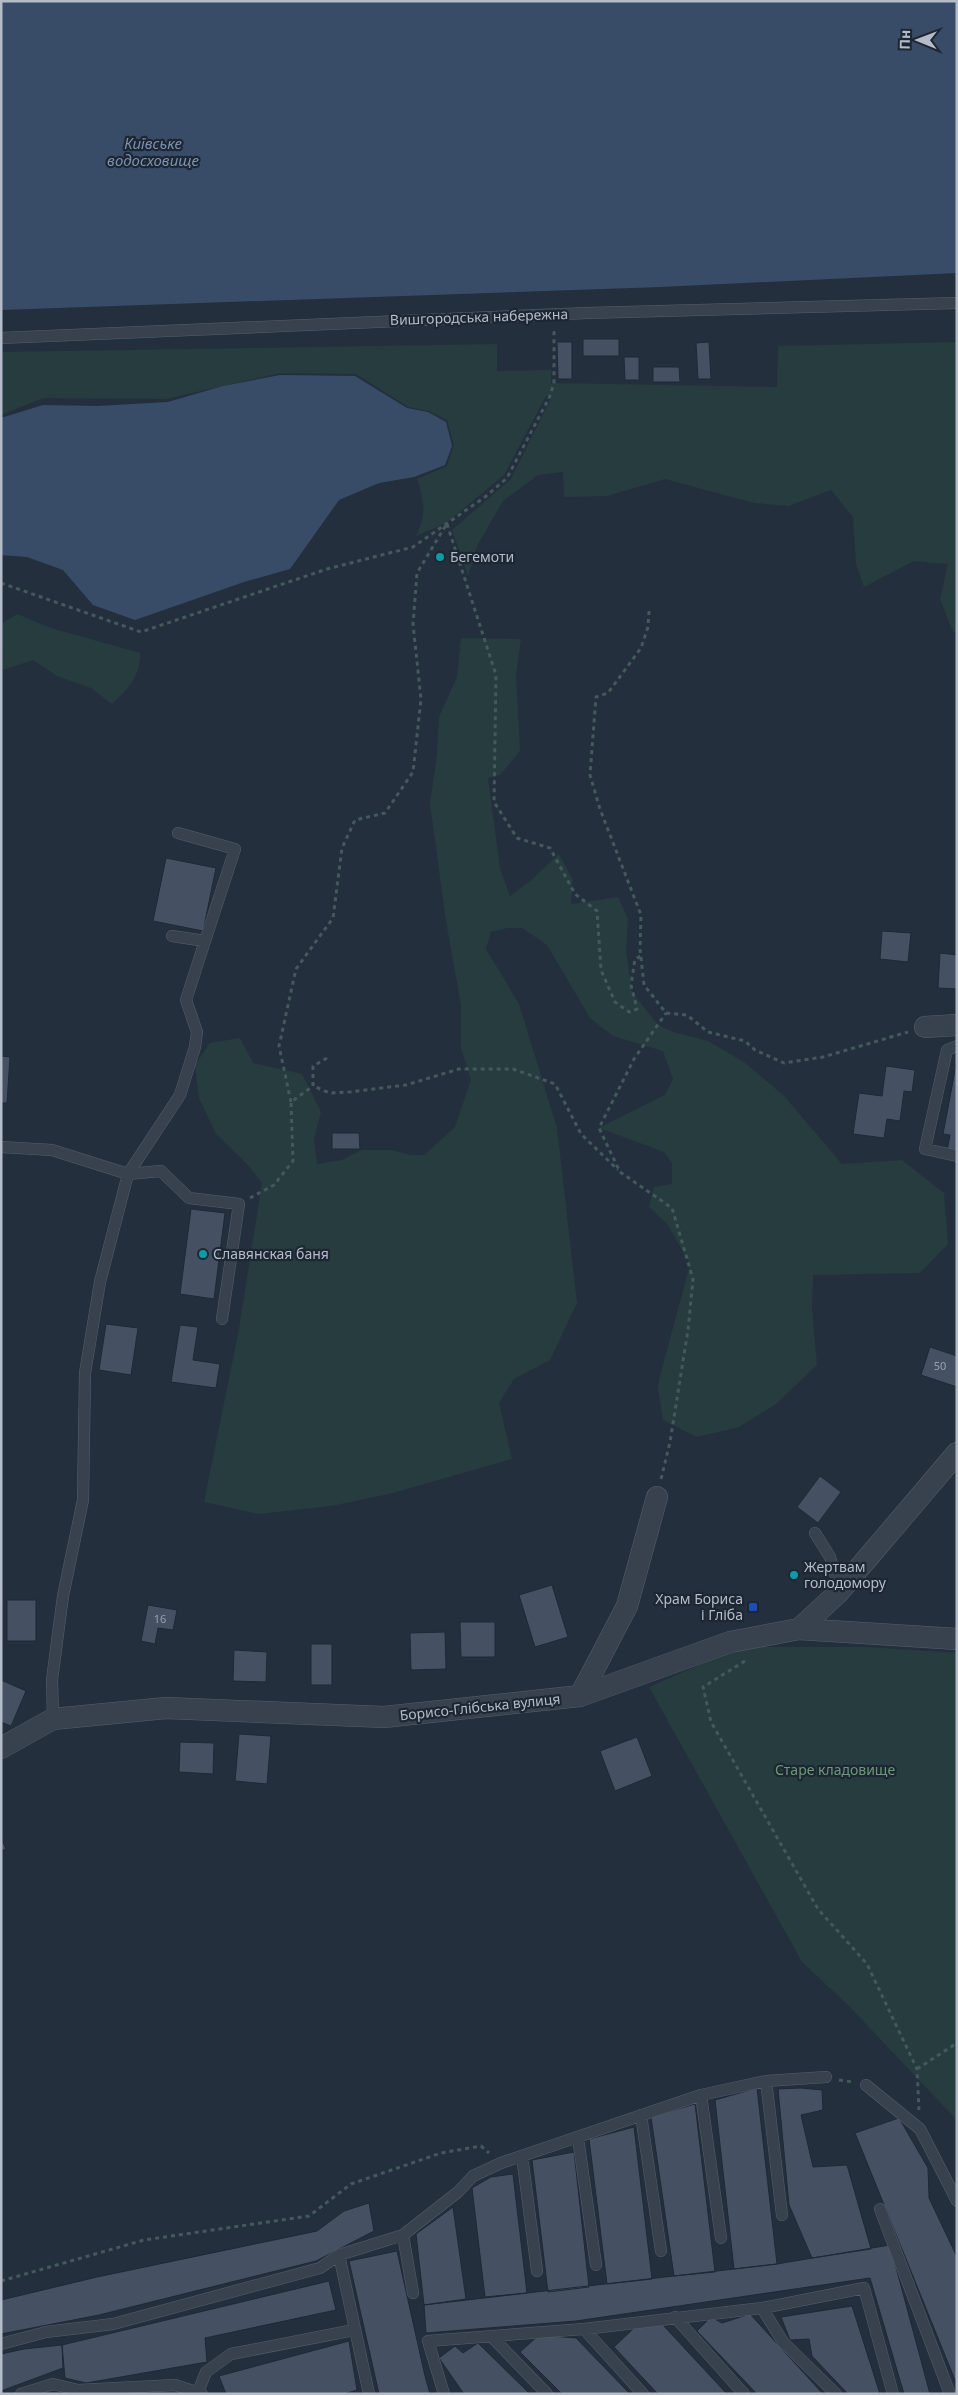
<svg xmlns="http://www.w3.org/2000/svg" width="958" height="2395" viewBox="0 0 958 2395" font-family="'Noto Sans',sans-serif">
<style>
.green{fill:#263c3f}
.water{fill:#394c67}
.building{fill:#455162;stroke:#1f2835}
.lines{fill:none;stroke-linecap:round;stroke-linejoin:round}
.service-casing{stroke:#565f6c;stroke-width:12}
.minor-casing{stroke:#565f6c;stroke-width:22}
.path{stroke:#44595c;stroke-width:3;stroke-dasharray:4 4;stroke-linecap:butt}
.service{stroke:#38414e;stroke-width:11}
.minor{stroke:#38414e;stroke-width:21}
.culture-dot{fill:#0f9aa8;stroke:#1d2633;stroke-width:2}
.transit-dot{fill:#1a4fb4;stroke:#1d2633;stroke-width:2}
.labels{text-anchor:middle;stroke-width:4.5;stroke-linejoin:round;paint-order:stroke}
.number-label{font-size:11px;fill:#98a1af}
.street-label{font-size:14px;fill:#b4bcc9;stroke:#1d2633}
.poi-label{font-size:14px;fill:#b4bcc9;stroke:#1d2633;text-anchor:start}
.park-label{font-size:14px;fill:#6b9a76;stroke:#1d2633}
.water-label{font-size:15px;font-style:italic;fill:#7c92b1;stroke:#1d2633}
</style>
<rect width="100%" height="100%" fill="#242f3e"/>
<path class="green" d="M 957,342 L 957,632 L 953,632 L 940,599 L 948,564 L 914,561 L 864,587 L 856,564 L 853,517 L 831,490 L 789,506 L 754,503 L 665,479 L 607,496 L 564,497 L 563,472 L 538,475 L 503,501 L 477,546 L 468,576 L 452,530 L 511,479 L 552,396 L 546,396 L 504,475 L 446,523 L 416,536 C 427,514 424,502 417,479 L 447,466 L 454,445 L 447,420 L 429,411 L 408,407 L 356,374 L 280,373 L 166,399 L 43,398 L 1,415 L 1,352 L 497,344 L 497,371 L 551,370 L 551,383 L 777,387 L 778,346 Z
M 17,614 L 51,628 L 140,653 C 141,675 128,690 112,704 L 91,688 L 57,676 L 33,660 L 3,670 L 1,624 Z
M 461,638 L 521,639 L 516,675 L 520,751 L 500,775 L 488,778 L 500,868 L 510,896 L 530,881 L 559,854 L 573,880 L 571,904 L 618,897 L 628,919 L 626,951 L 632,992 L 658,1025 L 673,1032 L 708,1041 L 744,1062 L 784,1096 L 842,1164 L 902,1160 L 944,1193 L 948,1244 L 920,1273 L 813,1275 L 812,1308 L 817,1365 L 776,1404 L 739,1427 L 697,1437 L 663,1420 L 658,1389 L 659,1380 L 690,1264 L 668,1225 L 649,1207 L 654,1187 L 672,1184 L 672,1163 L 664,1152 L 599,1128 L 665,1095 L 673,1079 L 663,1051 L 613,1036 L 590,1018 L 547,945 L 522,928 L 507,928 L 491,932 L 486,949 L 519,1004 L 557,1128 L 577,1303 L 550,1360 L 514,1379 L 499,1403 L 512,1459 L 389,1494 L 331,1506 L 258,1514 L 204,1502 L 239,1329 L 262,1183 L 248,1165 L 216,1134 L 199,1098 L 195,1065 L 210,1043 L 240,1038 L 253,1063 L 302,1074 L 321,1112 L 314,1138 L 317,1164 L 342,1160 L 361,1150 L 392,1150 L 410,1155 L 424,1155 L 455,1127 L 471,1080 L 461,1048 L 461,1005 L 446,921 L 430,804 L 437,754 L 439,717 L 457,677 Z
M 740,1647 L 867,1647 L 957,1653 L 957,2122 L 954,2117 L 848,2005 L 802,1962 L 649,1687 Z"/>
<path class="water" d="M 1,1 L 957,1 L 957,273 L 660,287 L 1,310 Z
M 280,375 L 355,376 L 407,408 L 428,412 L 446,422 L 452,446 L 445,465 L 414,477 L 379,483 L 339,500 L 290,569 L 244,582 L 135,620 L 93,605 L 63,570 L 27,557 L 1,555 L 1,418 L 43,405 L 98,406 L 168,402 L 223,386 Z"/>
<path class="building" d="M 583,339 L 619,339 L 619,356 L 583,356 Z
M 557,342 L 572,342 L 572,379 L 558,379 Z
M 709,342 L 711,379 L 698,379 L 696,343 Z
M 624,357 L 639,357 L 639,380 L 625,380 Z
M 653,367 L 679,367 L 680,382 L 653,382 Z
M 166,858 L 216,868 L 203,931 L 153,921 Z
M 882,931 L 911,933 L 908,962 L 880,959 Z
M 940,953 L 957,955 L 957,989 L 938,988 Z
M 1,1056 L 10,1057 L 7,1103 L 1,1103 Z
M 957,1060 L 957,1152 L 947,1151 L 950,1135 L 943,1134 Z
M 886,1066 L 915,1070 L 912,1092 L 904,1091 L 900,1121 L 887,1119 L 884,1138 L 853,1134 L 859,1093 L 882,1096 Z
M 332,1133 L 359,1133 L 360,1149 L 332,1149 Z
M 191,1209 L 225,1213 L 214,1299 L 180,1294 Z
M 106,1324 L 138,1328 L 131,1375 L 99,1370 Z
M 180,1325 L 198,1327 L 193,1360 L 220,1364 L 216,1388 L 171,1382 Z
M 930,1347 L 957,1356 L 957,1387 L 921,1375 Z
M 820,1476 L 841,1492 L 818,1523 L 797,1507 Z
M 552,1585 L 568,1637 L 535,1647 L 519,1595 Z
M 7,1600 L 36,1600 L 36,1641 L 7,1641 Z
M 148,1605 L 177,1610 L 173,1630 L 158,1628 L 155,1644 L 141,1641 Z
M 460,1622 L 495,1622 L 495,1657 L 461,1657 Z
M 445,1632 L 446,1669 L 411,1670 L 410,1633 Z
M 311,1644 L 332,1644 L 332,1685 L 311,1685 Z
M 234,1650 L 267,1652 L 266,1682 L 233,1681 Z
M 1,1680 L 26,1691 L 11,1726 L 1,1722 Z
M 239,1734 L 271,1736 L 267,1784 L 235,1781 Z
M 637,1737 L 652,1776 L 615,1791 L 600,1751 Z
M 180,1742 L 214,1743 L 213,1774 L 179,1772 Z
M 1,1838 L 6,1849 L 1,1851 Z
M 757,2088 L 777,2264 L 734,2269 L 715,2100 Z
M 801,2088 L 822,2090 L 823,2110 L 801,2115 L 813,2167 L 847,2165 L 871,2249 L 812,2258 L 789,2205 L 778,2089 Z
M 695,2104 L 715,2272 L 674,2276 L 651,2117 Z
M 899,2118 L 928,2168 L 929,2198 L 957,2257 L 957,2385 L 855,2133 Z
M 634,2127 L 652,2279 L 607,2284 L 589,2139 Z
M 574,2152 L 589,2287 L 548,2292 L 532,2160 Z
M 513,2174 L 527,2293 L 485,2297 L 472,2188 L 491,2177 Z
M 369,2203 L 374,2231 L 316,2261 L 99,2315 L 1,2334 L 1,2300 L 97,2277 L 317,2231 L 344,2211 Z
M 453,2207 L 466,2299 L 424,2305 L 416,2234 Z
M 890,2245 L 930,2394 L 904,2394 L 870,2278 L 576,2321 L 426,2333 L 424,2305 L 777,2264 Z
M 397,2251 L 425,2376 L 430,2394 L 379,2394 L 349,2261 Z
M 329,2281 L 336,2310 L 205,2338 L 207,2362 L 86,2383 L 65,2378 L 62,2345 Z
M 852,2306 L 880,2394 L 848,2394 L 812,2356 L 809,2339 L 790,2340 L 781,2317 Z
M 750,2314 L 823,2394 L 757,2394 L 697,2331 L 711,2317 L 722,2323 Z
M 662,2324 L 727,2394 L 658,2394 L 614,2347 L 635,2327 Z
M 539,2335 L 576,2338 L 630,2394 L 562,2394 L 520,2352 Z
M 349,2341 L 357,2390 L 344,2394 L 226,2394 L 219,2376 Z
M 478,2343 L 530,2394 L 464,2394 L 439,2358 L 455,2346 L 463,2353 Z
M 62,2345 L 63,2368 L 1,2391 L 1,2354 L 24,2349 Z"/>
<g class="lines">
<defs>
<path id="service" d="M 1,338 L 587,313 L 957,303
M 178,833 L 235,849 L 205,941
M 957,1046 L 947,1050 L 925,1149 L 957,1156
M 1,1147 L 52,1150 L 128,1174 L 100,1282 L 85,1373 L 83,1500 L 63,1596 L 52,1680 L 53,1719
M 128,1174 L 180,1095 L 195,1047 L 197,1032 L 186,1000 L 205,941 L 172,936
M 128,1174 L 161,1171 L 189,1198 L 239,1204 L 222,1319
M 815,1533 L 830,1557 L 840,1590
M 766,2081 L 782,2215
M 866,2085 L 920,2129 L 957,2201
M 701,2095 L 721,2238
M 641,2115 L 661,2251
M 578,2138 L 596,2265
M 522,2156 L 537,2271
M 880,2209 L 950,2394
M 403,2235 L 413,2293
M 762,2308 L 783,2342 L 836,2394
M 675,2317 L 744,2394
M 584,2329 L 643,2394
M 491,2336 L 547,2394
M 1,2344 L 46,2332 L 113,2324 L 320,2268 L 339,2255
M 198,2392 L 206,2372 L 231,2354 L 354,2330
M 21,2394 L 53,2384 L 78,2390 L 175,2385 L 202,2394
M 369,2394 L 339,2255 L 403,2235 L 458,2192 L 473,2176 L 501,2163 L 701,2095 L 766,2081 L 826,2077
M 444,2394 L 428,2341 L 584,2329 L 762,2308 L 864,2288 L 893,2394"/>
<path id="minor" d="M 925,1027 L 957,1025
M 799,1629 L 837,1594 L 957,1453
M 580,1696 L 627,1606 L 657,1497
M 1,1748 L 53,1719 L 166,1708 L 384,1717 L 580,1696 L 730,1642 L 799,1629 L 957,1639"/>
</defs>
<use href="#service" class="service-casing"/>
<use href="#minor" class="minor-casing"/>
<path class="path" d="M 447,524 L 496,675 L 494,802 L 517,838 L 550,848 L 575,894 L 597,911 L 601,970 L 615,1002 L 629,1012 L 637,1009 L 631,985 L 635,959 L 641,956
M 1,583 L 141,632 L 327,569 L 413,547 L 485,497 L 507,478 L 550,396 L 554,382 L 554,330
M 649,611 L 648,627 L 641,648 L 608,693 L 596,697 L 590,775 L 600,809 L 641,915 L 640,949 L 644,985 L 666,1013 L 687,1015 L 708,1032 L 745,1041 L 755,1050 L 784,1063 L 823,1057 L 908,1032
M 327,1058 L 313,1066 L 313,1086 L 330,1093 L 350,1092 L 406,1085 L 459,1069 L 513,1069 L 555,1084 L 581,1134 L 618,1170
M 291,1102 L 279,1046 L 296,969 L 333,918 L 342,848 L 355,820 L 385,813 L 413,772 L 421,699 L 413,624 L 417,573 L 446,525
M 250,1198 L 274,1185 L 293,1161 L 291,1102 L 313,1086
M 661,1479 L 670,1442 L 688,1330 L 693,1279 L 672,1208 L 620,1172 L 599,1128 L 634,1059 L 666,1013
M 745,1661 L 703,1687 L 711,1722 L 818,1909 L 867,1964 L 917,2069 L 919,2110
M 917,2069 L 957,2043
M 839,2080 L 853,2082
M 1,2281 L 144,2240 L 309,2216 L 351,2184 L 441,2153 L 481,2146 L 489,2153"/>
<use href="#service" class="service"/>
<use href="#minor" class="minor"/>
</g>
<g class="culture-dot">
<circle cx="440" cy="557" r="5"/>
<circle cx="203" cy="1254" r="5"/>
<circle cx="794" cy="1575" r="5"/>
</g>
<rect class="transit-dot" x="748" y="1602" width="10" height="10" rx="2.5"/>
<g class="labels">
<g class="number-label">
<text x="940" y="1370">50</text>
<text x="160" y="1623">16</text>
</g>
<g class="street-label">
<text transform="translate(479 317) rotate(-2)" y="5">Вишгородська набережна</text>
<text transform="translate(480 1707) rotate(-6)" y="5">Борисо-Глібська вулиця</text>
</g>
<g class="poi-label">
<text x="450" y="562">Бегемоти</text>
<text x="213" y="1259">Славянская баня</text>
<text x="804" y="1572">Жертвам<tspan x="804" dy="16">голодомору</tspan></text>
<text x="743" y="1604" text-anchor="end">Храм Бориса<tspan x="743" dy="16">і Гліба</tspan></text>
</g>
<g class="park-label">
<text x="835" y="1775">Старе кладовище</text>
</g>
<g class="water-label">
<text x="153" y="149">Київське<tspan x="153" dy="17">водосховище</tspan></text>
</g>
</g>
<rect width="958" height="2395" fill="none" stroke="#b4bcc9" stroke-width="5"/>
<g transform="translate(918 40) rotate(271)" stroke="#1d2633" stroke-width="4" paint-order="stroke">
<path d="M0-4L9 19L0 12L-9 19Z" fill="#b4bcc9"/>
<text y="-8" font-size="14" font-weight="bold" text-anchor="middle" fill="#b4bcc9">Пн</text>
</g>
</svg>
